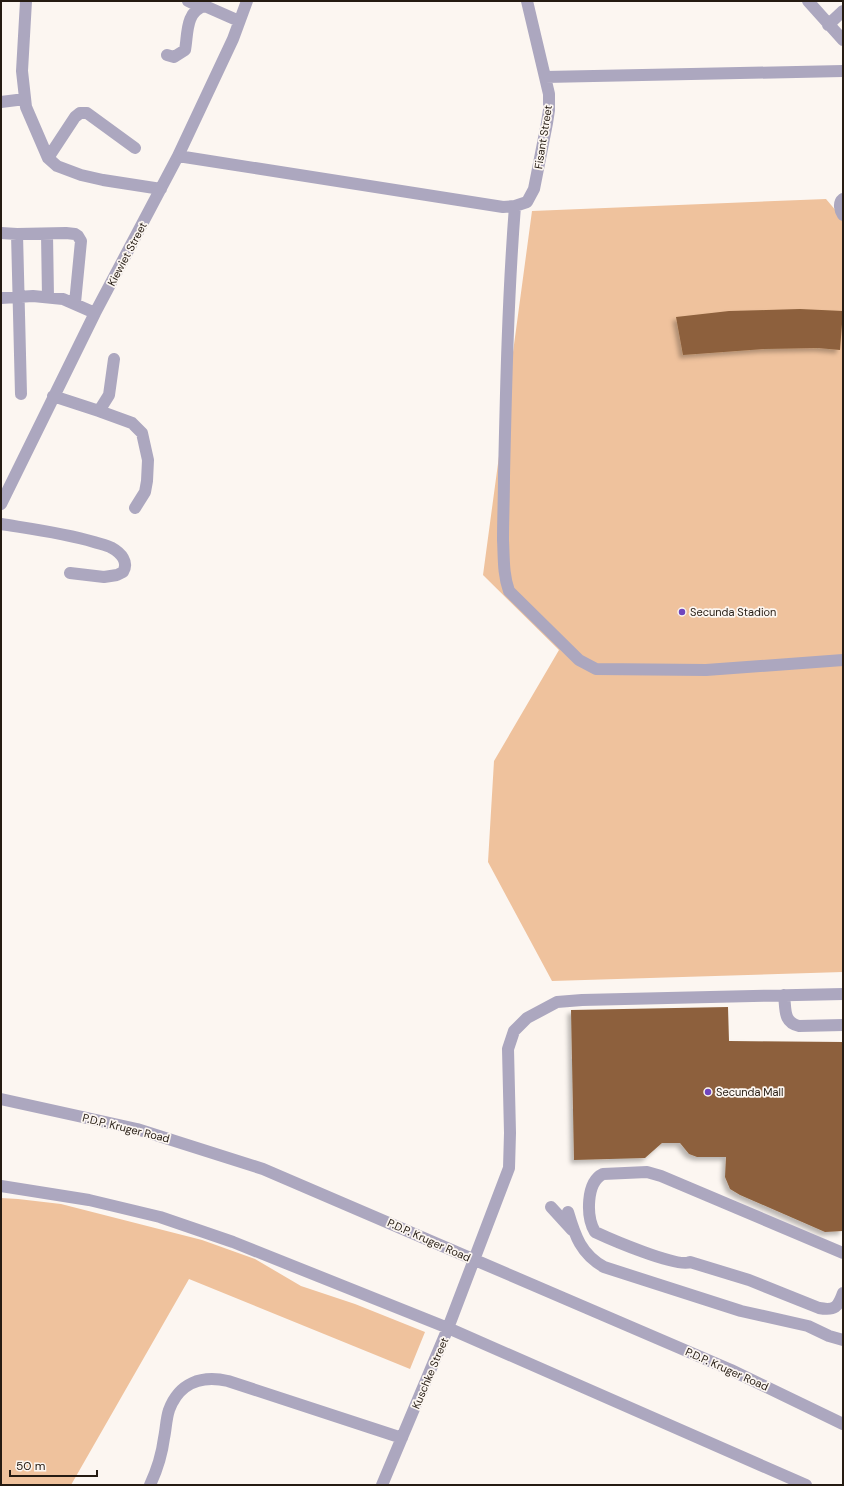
<svg xmlns="http://www.w3.org/2000/svg" width="844" height="1486" viewBox="0 0 844 1486" font-family="'DM Sans',sans-serif">
<style>
.green{fill:#efc29d}
.building{fill:#8d613c;filter:url(#shadow)}
.lines{fill:none;stroke-linecap:round;stroke-linejoin:round}
.minor{stroke:#aca7bf;stroke-width:12}
.poi-dot{fill:#6f46be;stroke:#fcf6f1;stroke-width:1.5}
.labels{text-anchor:middle;stroke-width:3.5;stroke-linejoin:round;paint-order:stroke}
.street-label{font-size:11px;fill:#251b12;stroke:#fcf6f1}
.poi-label{font-size:11px;fill:#251b12;stroke:#fcf6f1;text-anchor:start}
</style>
<defs>
<filter id="shadow"><feDropShadow dx="-3.5" dy="3.5" stdDeviation="2" flood-color="#0004"/></filter>
</defs>
<rect width="100%" height="100%" fill="#fcf6f1"/>
<path class="green" d="M 826,199 L 843,219 L 843,972 L 552,981 L 488,862 L 494,761 L 559,650 L 483,575 L 532,211 Z
M 1,1198 L 18,1199 L 61,1204 L 202,1240 L 255,1259 L 301,1286 L 355,1304 L 425,1332 L 410,1369 L 189,1279 L 71,1485 L 1,1485 Z"/>
<path class="building" d="M 800,309 L 843,311 L 840,350 L 818,348 L 764,349 L 683,355 L 676,317 L 729,311 Z
M 728,1007 L 729,1041 L 843,1042 L 843,1231 L 825,1232 L 740,1195 L 730,1189 L 725,1177 L 726,1157 L 697,1157 L 689,1154 L 680,1143 L 662,1143 L 645,1158 L 574,1160 L 571,1010 Z"/>
<g class="lines">
<path class="minor" d="M 26,1 L 22,71 L 26,107 L 48,158 L 57,166 L 81,175 L 103,180 L 161,189
M 188,1 L 200,7
M 808,1 L 843,40
M 828,25 L 843,11
M 167,55 L 174,57 L 185,50 C 188,35 185,11 205,6 L 239,21
M 545,77 L 843,71
M 1,102 L 25,99
M 178,156 L 503,207 L 515,206 L 527,202 L 534,189 L 547,123 L 549,110 L 549,94 L 527,1
M 48,158 L 75,117 L 80,113 L 87,113 L 135,148
M 843,199 C 838,203 840,210 843,215
M 515,206 C 508,296 506,386 504,476 C 504,498 503,519 503,540 C 504,558 503,574 509,591 L 579,660 L 596,669 L 706,670 L 843,660
M 1,233 L 17,234 L 66,233 L 75,234 L 78,236 L 81,241 L 75,303
M 17,234 L 21,394
M 47,234 L 48,297
M 1,298 L 33,296 L 63,299 L 95,313
M 53,396 L 99,411 L 132,423 L 142,433 L 148,460 L 147,481 L 145,492 L 135,508
M 99,411 L 109,395 L 114,359
M 1,504 L 95,313 L 178,156 L 233,39 L 247,1
M 1,524 C 32,529 64,533 94,542 C 100,544 107,545 112,548 C 121,553 129,562 123,572 L 117,575 L 104,577 L 70,573
M 784,995 C 786,1010 783,1022 799,1026 L 843,1025
M 1,1099 L 137,1129 L 263,1169 L 731,1370 L 843,1424
M 1,1186 L 89,1200 L 160,1217 L 233,1242 L 448,1328 L 806,1485
M 551,1207 L 572,1230
M 568,1212 C 575,1236 581,1254 604,1267 L 741,1311 L 808,1326 L 829,1336 L 843,1340
M 843,1253 L 661,1176 L 647,1172 L 603,1174 C 586,1182 586,1217 595,1232 C 610,1239 677,1268 690,1262 L 749,1280 L 819,1308 C 835,1311 838,1307 843,1293
M 150,1485 C 157,1470 162,1454 164,1438 C 166,1429 166,1419 169,1410 C 179,1383 201,1375 228,1381 L 402,1438
M 382,1485 L 448,1328 L 509,1168 L 510,1133 L 508,1049 L 514,1031 L 527,1018 L 557,1002 L 582,1000 L 843,994"/>
</g>
<g class="poi-dot">
<circle cx="682" cy="612" r="4"/>
<circle cx="708" cy="1092" r="4"/>
</g>
<g class="labels">
<g class="street-label">
<text transform="translate(543 137) rotate(-81)" y="4">Fisant Street</text>
<text transform="translate(127 254) rotate(-62)" y="4">Kiewiet Street</text>
<text transform="translate(126 1128) rotate(14)" y="4">P.D.P. Kruger Road</text>
<text transform="translate(429 1240) rotate(24)" y="4">P.D.P. Kruger Road</text>
<text transform="translate(727 1369) rotate(24)" y="4">P.D.P. Kruger Road</text>
<text transform="translate(430 1373) rotate(-67)" y="4">Kuschke Street</text>
</g>
<g class="poi-label">
<text x="690" y="616">Secunda Stadion</text>
<text x="716" y="1096">Secunda Mall</text>
</g>
</g>
<rect width="844" height="1486" fill="none" stroke="#251b12" stroke-width="4"/>
<path d="M10 1470v6h87v-6" fill="none" stroke="#251b12" stroke-width="2"/>
<text x="16" y="1470" font-size="12" fill="#251b12" stroke="#fcf6f1" stroke-width="3" paint-order="stroke">50 m</text>
</svg>
